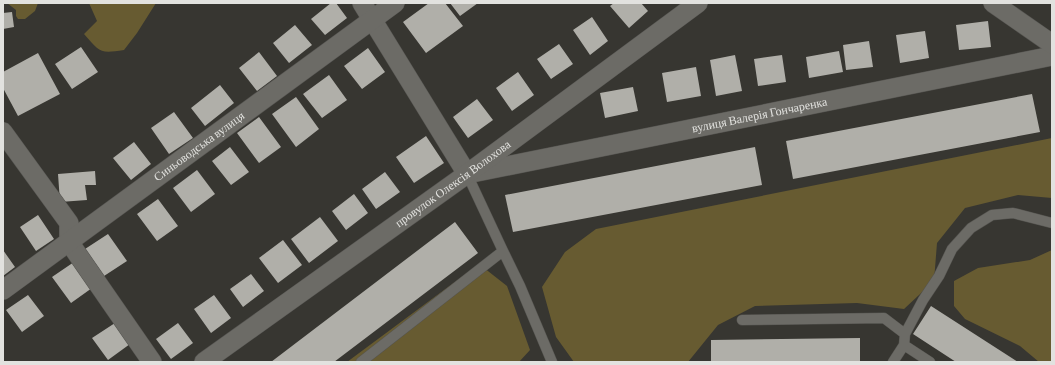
<svg xmlns="http://www.w3.org/2000/svg" width="1055" height="365" viewBox="0 0 1055 365" font-family="'Crimson Pro',serif">
<style>
.green{fill:#675b31}
.building{fill:#b0afa9}
.lines{fill:none;stroke-linecap:round;stroke-linejoin:round}
.lane-casing{stroke:#555450;stroke-width:11}
.street-casing{stroke:#555450;stroke-width:20}
.lane{stroke:#6c6b66;stroke-width:10}
.street{stroke:#6c6b66;stroke-width:19}
.labels{text-anchor:middle;stroke-width:4;stroke-linejoin:round;paint-order:stroke}
.street-label{font-size:12px;fill:#e2e2df;stroke:#373631}
</style>
<rect width="100%" height="100%" fill="#373631"/>
<path class="green" d="M 7,3 L 38,3 L 35,11 L 25,19 L 18,19 L 16,16 L 16,10 Z
M 89,3 L 156,3 L 137,33 L 124,50 C 99,54 100,52 84,34 L 97,21 Z
M 1052,138 L 1052,198 L 1018,195 L 965,208 L 937,243 L 934,281 L 904,309 L 857,303 L 755,306 L 718,325 L 688,362 L 574,362 L 556,337 L 542,287 L 565,252 L 596,229 Z
M 1052,250 L 1052,362 L 1039,362 L 1020,346 L 965,319 L 954,306 L 954,281 L 978,268 L 1030,260 Z
M 479,264 L 507,286 L 530,350 L 519,362 L 347,362 Z"/>
<path class="building" d="M 331,3 L 336,3 L 347,18 L 325,35 L 311,19 Z
M 429,3 L 445,3 L 463,26 L 426,53 L 403,22 Z
M 450,3 L 478,3 L 460,16 Z
M 614,3 L 641,3 L 648,11 L 629,28 L 610,6 Z
M 12,12 L 14,27 L 3,29 L 3,13 Z
M 592,17 L 608,41 L 590,55 L 573,30 Z
M 988,21 L 991,47 L 959,50 L 956,25 Z
M 295,25 L 312,45 L 289,63 L 273,43 Z
M 925,31 L 929,58 L 900,63 L 896,35 Z
M 869,41 L 873,67 L 846,70 L 843,45 Z
M 559,44 L 573,64 L 551,79 L 537,59 Z
M 81,47 L 98,72 L 72,89 L 55,64 Z
M 368,48 L 385,72 L 362,89 L 344,66 Z
M 839,51 L 843,72 L 809,78 L 806,57 Z
M 259,52 L 277,76 L 257,91 L 239,68 Z
M 38,53 L 60,94 L 18,116 L 3,88 L 3,72 Z
M 735,55 L 742,91 L 716,96 L 710,60 Z
M 782,55 L 786,82 L 758,86 L 754,59 Z
M 696,67 L 701,96 L 667,102 L 662,73 Z
M 518,72 L 534,95 L 512,111 L 496,88 Z
M 329,75 L 347,100 L 322,118 L 303,94 Z
M 220,85 L 234,103 L 205,126 L 191,108 Z
M 633,87 L 638,111 L 605,118 L 600,93 Z
M 1032,94 L 1040,132 L 793,179 L 786,141 Z
M 296,97 L 319,129 L 296,147 L 272,114 Z
M 477,99 L 493,120 L 468,138 L 453,117 Z
M 174,112 L 193,138 L 169,154 L 151,128 Z
M 259,117 L 281,147 L 259,163 L 237,133 Z
M 426,136 L 444,163 L 414,183 L 396,157 Z
M 134,142 L 151,164 L 131,180 L 113,158 Z
M 230,147 L 249,172 L 231,185 L 212,161 Z
M 755,147 L 762,185 L 513,232 L 505,195 Z
M 197,170 L 215,194 L 191,212 L 173,188 Z
M 95,171 L 96,185 L 85,185 L 87,200 L 60,202 L 58,174 Z
M 385,172 L 400,192 L 376,209 L 362,189 Z
M 354,194 L 368,213 L 346,230 L 332,211 Z
M 158,199 L 178,226 L 157,241 L 137,214 Z
M 38,215 L 54,239 L 36,251 L 20,227 Z
M 320,217 L 338,241 L 309,263 L 291,239 Z
M 455,222 L 478,253 L 334,362 L 271,362 Z
M 108,234 L 127,261 L 104,276 L 85,249 Z
M 283,240 L 302,265 L 278,283 L 259,258 Z
M 3,250 L 15,267 L 3,276 Z
M 74,262 L 92,288 L 71,303 L 52,277 Z
M 251,274 L 264,291 L 243,307 L 230,289 Z
M 28,295 L 44,316 L 22,332 L 6,310 Z
M 214,295 L 231,318 L 211,333 L 194,309 Z
M 931,306 L 1018,362 L 956,362 L 913,334 Z
M 115,323 L 130,344 L 108,360 L 92,338 Z
M 178,323 L 193,343 L 171,359 L 156,339 Z
M 860,338 L 860,362 L 711,362 L 711,340 Z"/>
<g class="lines">
<defs>
<path id="lane" d="M 467,174 L 503,251 L 520,286 L 552,362
M 742,320 L 884,318 L 905,334 L 904,345
M 905,334 L 923,300 L 939,276 L 952,249 L 971,228 L 992,215 L 1013,213 L 1052,223
M 361,362 L 503,251
M 893,362 L 904,345 L 930,362"/>
<g id="street">
<path id="s1" d="M 362,3 L 467,174 L 1052,56"/>
<path d="M 993,3 L 1052,44"/>
<path d="M 3,132 L 69,223 L 69,242 L 152,362"/>
<path id="s2" d="M 3,290 L 395,3"/>
<path id="s3" d="M 204,362 L 467,174 L 698,3"/>
</g>
</defs>
<use href="#lane" class="lane-casing"/>
<use href="#street" class="street-casing"/>
<use href="#lane" class="lane"/>
<use href="#street" class="street"/>
</g>
<g class="labels">
<g class="street-label">
<text dy="4" stroke="none"><textPath href="#s1" startOffset="499">вулиця Валерія Гончаренка</textPath></text>
<text dy="4" stroke="none"><textPath href="#s2" startOffset="243">Синьоводська вулиця</textPath></text>
<text dy="4" stroke="none"><textPath href="#s3" startOffset="306">провулок Олексія Волохова</textPath></text>
</g>
</g>
<rect width="1055" height="365" fill="none" stroke="#e2e2df" stroke-width="8"/>
</svg>
